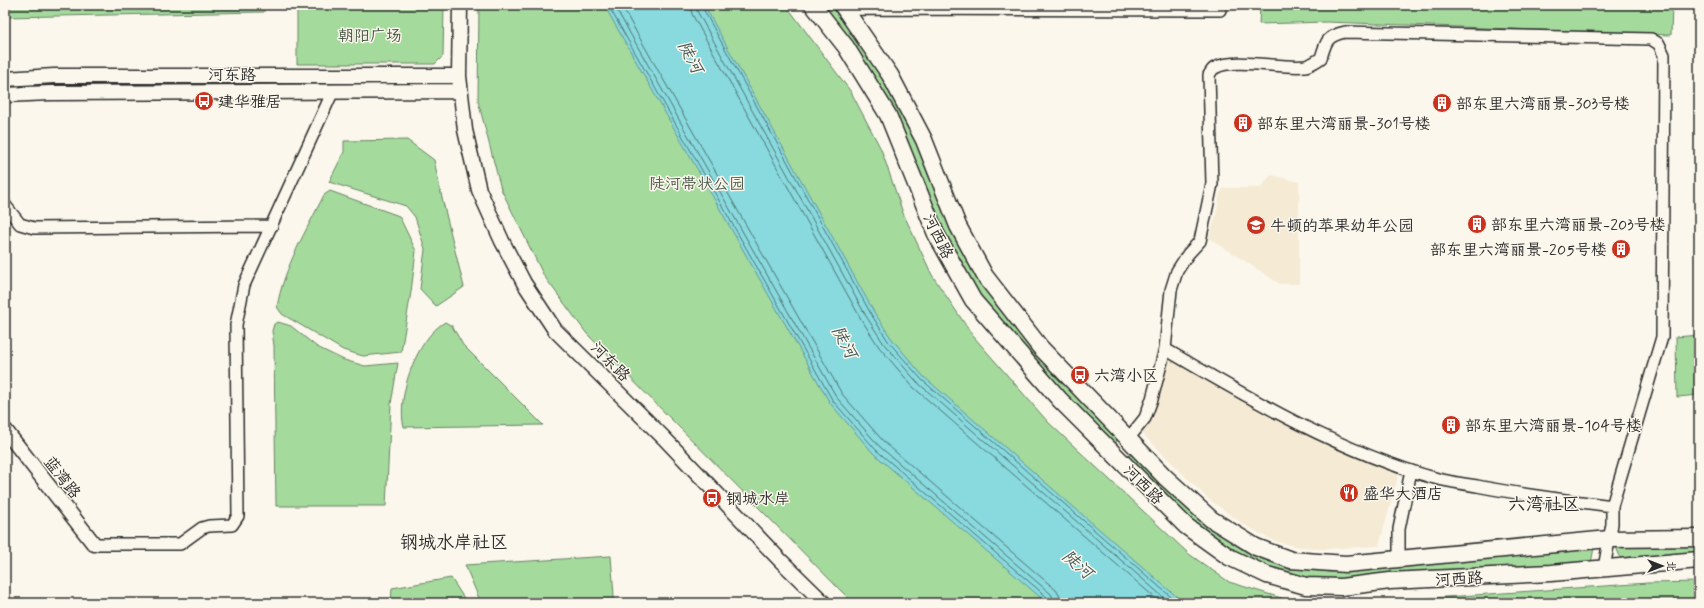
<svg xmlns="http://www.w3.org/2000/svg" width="1704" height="608" viewBox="0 0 1704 608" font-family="Mynerve,'LXGW WenKai TC',sans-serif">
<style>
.built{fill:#f5ead4}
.green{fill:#a5da9d;stroke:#688264}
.water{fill:#88dade;stroke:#639496}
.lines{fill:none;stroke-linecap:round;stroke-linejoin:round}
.shore{stroke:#507173;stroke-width:1}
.minor-casing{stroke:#2b2b2b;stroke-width:14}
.tertiary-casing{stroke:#2b2b2b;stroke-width:17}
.secondary-casing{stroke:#2b2b2b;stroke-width:19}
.minor{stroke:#fbf7ec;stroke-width:11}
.tertiary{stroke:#fbf7ec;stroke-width:14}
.secondary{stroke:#fbf7ec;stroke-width:16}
.labels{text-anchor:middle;stroke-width:3;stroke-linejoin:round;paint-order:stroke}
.park-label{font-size:16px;fill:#4a5748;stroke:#fbf7ec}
.street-label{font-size:16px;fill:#2b2b2b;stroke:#fbf7ec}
.poi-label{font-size:16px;fill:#2b2b2b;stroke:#fbf7ec;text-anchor:start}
.water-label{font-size:17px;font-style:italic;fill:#425758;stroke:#fbf7ec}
.quarter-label{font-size:18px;fill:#2b2b2b;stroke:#fbf7ec}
</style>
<rect width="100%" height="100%" fill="#fbf7ec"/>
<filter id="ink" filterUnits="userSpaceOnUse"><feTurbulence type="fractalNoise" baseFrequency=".025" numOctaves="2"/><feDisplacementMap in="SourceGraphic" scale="8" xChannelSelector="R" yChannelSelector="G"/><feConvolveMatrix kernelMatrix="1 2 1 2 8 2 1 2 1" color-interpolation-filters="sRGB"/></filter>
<g filter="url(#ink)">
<path class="built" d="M 1271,175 L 1299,182 L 1299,284 L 1280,284 L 1209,238 L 1217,211 L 1220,193 L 1224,188 L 1260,188 Z
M 1156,350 L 1306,433 L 1399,472 L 1379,546 L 1320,549 L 1295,546 L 1274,541 L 1241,523 L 1206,497 L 1141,432 Z"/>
<path class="green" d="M 5,5 L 264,5 L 264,12 L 5,17 Z
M 297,5 L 444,5 L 443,56 L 435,64 L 297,64 Z
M 479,5 L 786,5 L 851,92 L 881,149 L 903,213 L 932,275 L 973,336 L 1048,422 L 1189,554 L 1229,582 L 1291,601 L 1310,603 L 853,603 L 587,334 L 544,276 L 501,189 L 478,101 Z
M 823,5 L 830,5 L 869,56 L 897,104 L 909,126 L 948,224 L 974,273 L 1011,323 L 1117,438 L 1116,443 L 1111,444 L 997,319 L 979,295 L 936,219 L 894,112 L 864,61 Z
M 1260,5 L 1672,5 L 1671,35 L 1327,22 L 1259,24 Z
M 407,140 L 434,160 L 442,198 L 464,287 L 436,306 L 420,289 L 425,249 L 415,217 L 406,206 L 329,182 L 344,152 L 344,141 Z
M 330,191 L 399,216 L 416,251 L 411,292 L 401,352 L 363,356 L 343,350 L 282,314 L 277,307 C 284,267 306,231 324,195 Z
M 278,322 L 291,326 L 317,347 L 344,360 L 365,366 L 398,363 L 391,404 L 386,506 L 276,506 L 274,346 L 272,331 L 274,324 Z
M 445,322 L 452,326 L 463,345 L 543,425 L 404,427 C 396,396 417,338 445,322 Z
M 1699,335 L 1699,395 L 1677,397 L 1676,337 Z
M 1128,455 L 1133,455 L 1199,519 L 1246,552 L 1287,566 L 1330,572 L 1594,548 L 1591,563 L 1340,580 C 1298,579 1257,569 1221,545 C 1188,523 1160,490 1131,462 Z
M 1654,544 L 1699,544 L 1699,555 L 1621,559 L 1616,547 Z
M 611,556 L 614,595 L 612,603 L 481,603 L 465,565 Z
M 451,578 L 467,603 L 391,603 L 392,588 Z
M 1699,582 L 1699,603 L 1359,603 L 1648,583 Z"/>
<path class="water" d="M 604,5 L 704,5 L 874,312 L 891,338 L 923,376 L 1184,603 L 1047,603 L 873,453 L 830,403 Z"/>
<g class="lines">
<path class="shore" d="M 608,5 L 833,401 L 876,450 L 1048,598 L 1050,603
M 614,5 L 837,398 L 879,446 L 1051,594 L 1055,603
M 621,5 L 842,394 L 884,442 L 1056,590 L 1059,595 L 1061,603
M 690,5 L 692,14 L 861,319 L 879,347 L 913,387 L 1161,603
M 696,5 L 697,11 L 866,316 L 884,344 L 917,382 L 1170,603
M 701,5 L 871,314 L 888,341 L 921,379 L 1178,603"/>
<defs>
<path id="minor" d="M 847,11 L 859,9 L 1220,10 L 1220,5
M 5,205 L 20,224 L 34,228 L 272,226
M 1165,349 C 1252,400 1340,452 1438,479 C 1451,482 1464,484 1477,486 C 1522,495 1567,500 1612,506
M 1128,439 L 1145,418 L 1152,399 L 1165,349 L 1171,290 L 1177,271 L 1188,254 L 1200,241 L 1212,184 L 1209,75 C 1211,72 1212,69 1215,68 C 1232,57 1284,69 1305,66 C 1311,65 1316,61 1321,58 C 1326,41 1327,36 1345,32 L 1651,39 L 1659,44 L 1664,55 L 1662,337 L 1612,506 L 1612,524 L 1604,568
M 94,544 L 180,544 L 202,528 L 209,526 L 232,525 L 238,516 L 236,325 L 244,285 L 333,91
M 1399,560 L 1399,529 L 1411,471"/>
<path id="tertiary" d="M 460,5 L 459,76 L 465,130 L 479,190 L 502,241 L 524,283 L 555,330 L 664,438 L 779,559 L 824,603
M 5,79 L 54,76 L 459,76
M 5,95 L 50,93 L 460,91
M 5,430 L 94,544"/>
<path id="secondary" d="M 813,5 L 846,47 L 888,115 L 936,234 L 973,300 L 1060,400 L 1186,526 L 1229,557 L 1267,575 L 1306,586 L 1341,587 L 1390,581 L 1551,573 L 1699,560
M 842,5 L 890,75 L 924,140 L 958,226 L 985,276 L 1040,347 L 1165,477 L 1211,519 L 1256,547 L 1291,560 L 1346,564 L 1609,539 L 1699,538"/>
</defs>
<use href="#minor" class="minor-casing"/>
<use href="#tertiary" class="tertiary-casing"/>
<use href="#secondary" class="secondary-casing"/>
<use href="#minor" class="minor"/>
<use href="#tertiary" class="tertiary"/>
<use href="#secondary" class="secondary"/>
</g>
</g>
<defs>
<symbol id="bus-disc" viewBox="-11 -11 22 22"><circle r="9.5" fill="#c8321e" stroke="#fbf7ec"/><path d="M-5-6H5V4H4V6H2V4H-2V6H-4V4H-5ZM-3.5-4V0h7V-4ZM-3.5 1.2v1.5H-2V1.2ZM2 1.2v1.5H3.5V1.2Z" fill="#fff"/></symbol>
<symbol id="building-disc" viewBox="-11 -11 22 22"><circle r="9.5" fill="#c8321e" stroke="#fbf7ec"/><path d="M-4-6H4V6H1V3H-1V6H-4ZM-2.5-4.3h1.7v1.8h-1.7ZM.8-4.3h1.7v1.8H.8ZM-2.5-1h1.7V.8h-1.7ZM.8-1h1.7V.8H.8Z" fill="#fff"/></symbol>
<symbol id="school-disc" viewBox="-11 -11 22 22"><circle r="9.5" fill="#c8321e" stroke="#fbf7ec"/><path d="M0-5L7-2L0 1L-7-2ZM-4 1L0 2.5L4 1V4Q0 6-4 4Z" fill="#fff"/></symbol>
<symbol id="restaurant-disc" viewBox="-11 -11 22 22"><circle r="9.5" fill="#c8321e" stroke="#fbf7ec"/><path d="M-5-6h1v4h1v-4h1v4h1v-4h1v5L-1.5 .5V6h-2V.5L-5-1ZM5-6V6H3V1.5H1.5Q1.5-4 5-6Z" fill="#fff"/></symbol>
</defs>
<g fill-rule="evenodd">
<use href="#bus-disc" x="193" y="90" width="22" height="22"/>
<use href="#building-disc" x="1431" y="92" width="22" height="22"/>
<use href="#building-disc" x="1232" y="112" width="22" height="22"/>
<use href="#building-disc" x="1466" y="213" width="22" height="22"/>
<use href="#school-disc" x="1245" y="214" width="22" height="22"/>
<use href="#building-disc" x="1610" y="238" width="22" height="22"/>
<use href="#bus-disc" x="1069" y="364" width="22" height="22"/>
<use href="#building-disc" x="1440" y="414" width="22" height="22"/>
<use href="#restaurant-disc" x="1338" y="482" width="22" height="22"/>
<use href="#bus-disc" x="701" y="487" width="22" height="22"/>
</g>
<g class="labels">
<g class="park-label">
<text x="370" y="41">朝阳广场</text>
<text x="697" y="189">陡河带状公园</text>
</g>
<g class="street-label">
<text x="232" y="80">河东路</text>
<text transform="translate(939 236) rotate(64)" y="6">河西路</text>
<text transform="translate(611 361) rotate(45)" y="6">河东路</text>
<text transform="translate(63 477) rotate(52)" y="6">蓝湾路</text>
<text transform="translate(1144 484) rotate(45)" y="6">河西路</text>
<text transform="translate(1459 578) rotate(-3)" y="6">河西路</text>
</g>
<g class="poi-label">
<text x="218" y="107">建华雅居</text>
<text x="1456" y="109">部东里六湾丽景-303号楼</text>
<text x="1257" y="129">部东里六湾丽景-301号楼</text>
<text x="1491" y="230">部东里六湾丽景-203号楼</text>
<text x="1270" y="231">牛顿的苹果幼年公园</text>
<text x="1607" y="255" text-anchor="end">部东里六湾丽景-205号楼</text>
<text x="1094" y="381">六湾小区</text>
<text x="1465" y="431">部东里六湾丽景-104号楼</text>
<text x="1363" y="499">盛华大酒店</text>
<text x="726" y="504">钢城水岸</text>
</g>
<g class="water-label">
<text transform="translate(691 57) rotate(62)" y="6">陡河</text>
<text transform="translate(845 342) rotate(62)" y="6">陡河</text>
<text transform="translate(1078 564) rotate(41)" y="6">陡河</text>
</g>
<g class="quarter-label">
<text x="1544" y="510">六湾社区</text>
<text x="454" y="548">钢城水岸社区</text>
</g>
</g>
<rect width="1704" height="608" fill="none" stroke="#fbf7ec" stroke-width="20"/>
<rect x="10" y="10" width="1684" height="588" fill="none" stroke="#2b2b2b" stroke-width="1.5" filter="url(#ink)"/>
<g transform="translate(1662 566) rotate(90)" stroke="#fbf7ec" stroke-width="3" paint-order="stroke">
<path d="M0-3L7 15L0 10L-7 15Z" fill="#2b2b2b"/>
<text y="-6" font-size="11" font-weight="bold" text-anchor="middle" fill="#2b2b2b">北</text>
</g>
</svg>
